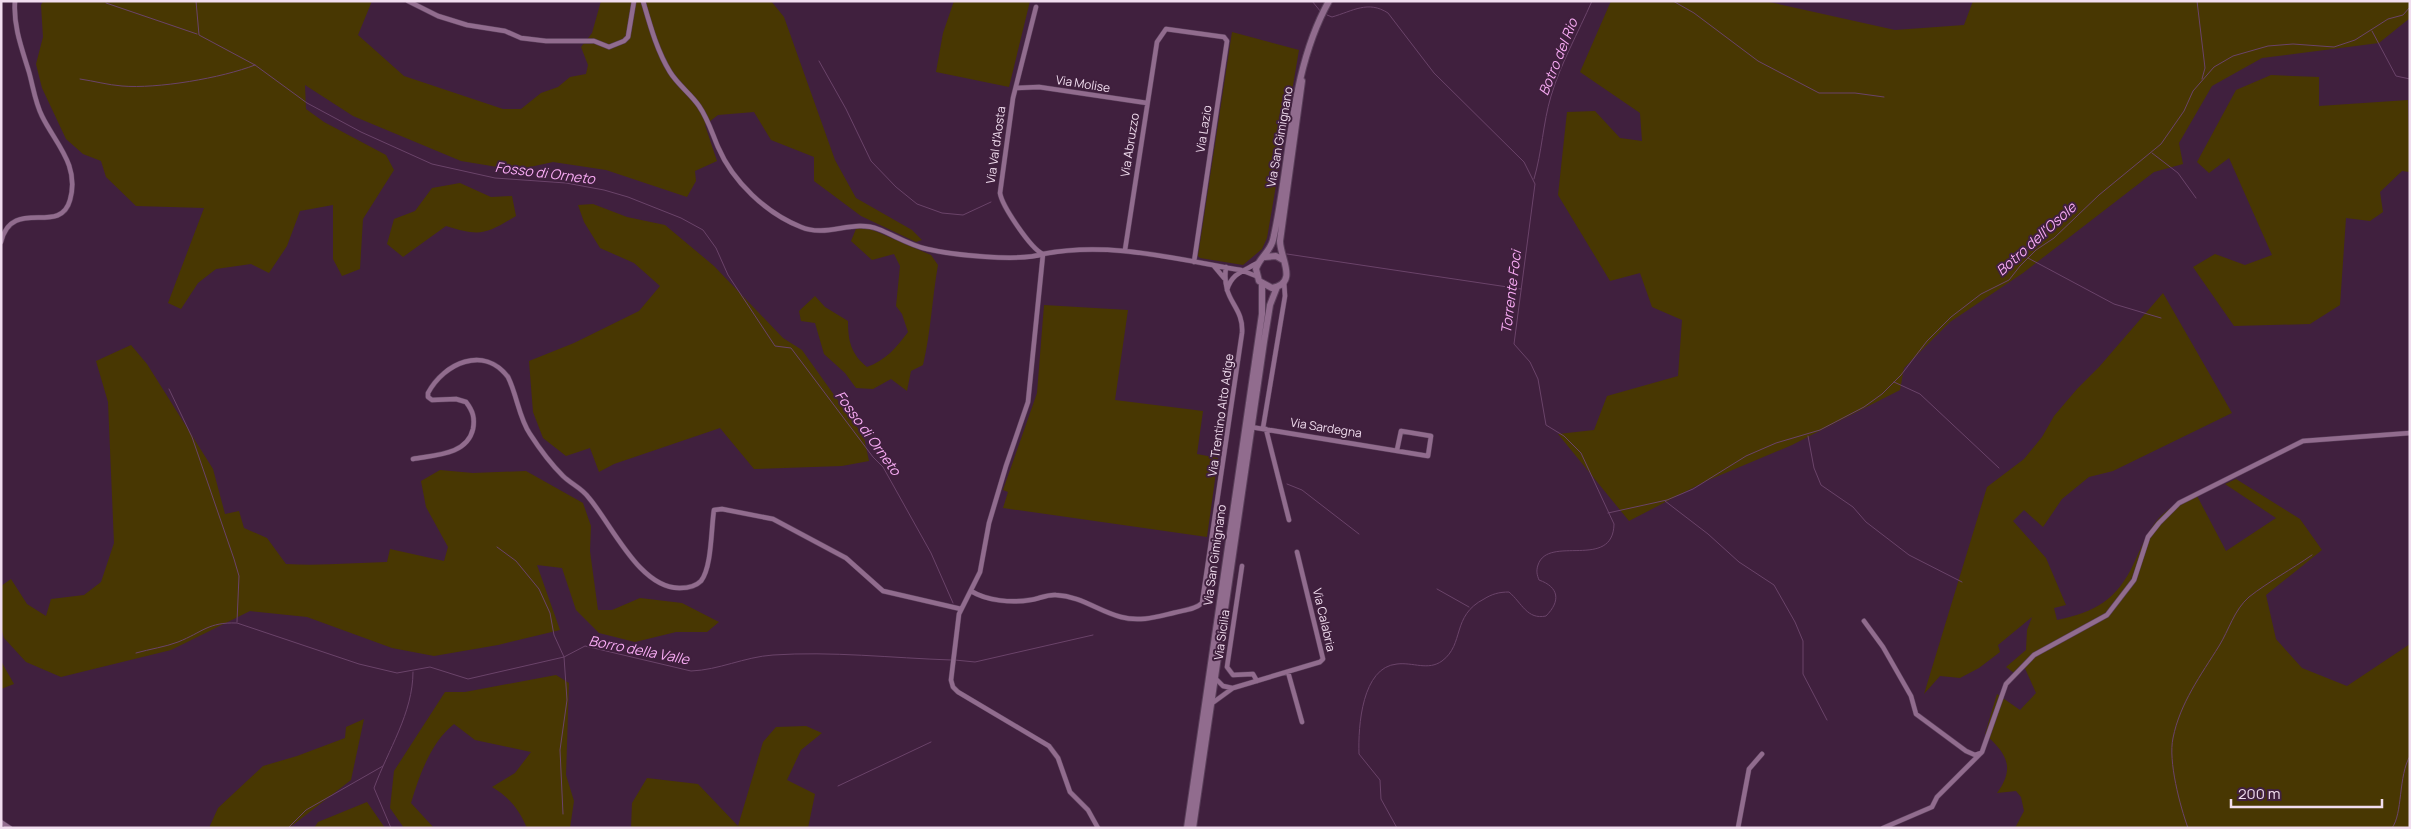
<svg xmlns="http://www.w3.org/2000/svg" width="2411" height="829" viewBox="0 0 2411 829" font-family="Manrope,sans-serif">
<style>
.green{fill:#483702}
.lines{fill:none;stroke-linecap:round;stroke-linejoin:round}
.stream{stroke:#6a4369;stroke-width:1}
.street-casing{stroke:#5a3f5a;stroke-width:5.5}
.secondary-casing{stroke:#5a3f5a;stroke-width:8}
.street{stroke:#916c8e;stroke-width:4.5}
.secondary{stroke:#916c8e;stroke-width:6}
.labels{text-anchor:middle;stroke-width:4;stroke-linejoin:round;paint-order:stroke}
.street-label{font-size:12px;fill:#f1ddef;stroke:#40203e}
.water-label{font-size:14px;font-style:italic;fill:#f8abf4;stroke:#40203e}
</style>
<rect width="100%" height="100%" fill="#40203e"/>
<path class="green" d="M 43,1 L 372,1 L 358,35 L 404,76 L 503,109 L 521,109 L 541,93 L 558,87 L 570,77 L 586,74 L 588,65 L 581,47 L 592,33 L 601,1 L 771,1 L 784,17 L 835,160 L 856,198 L 912,230 L 922,240 L 916,242 L 861,216 L 814,181 L 814,157 L 771,140 L 754,112 L 718,115 L 705,125 L 717,161 L 695,171 L 696,181 L 687,197 L 606,170 L 553,162 L 516,170 L 461,161 L 353,116 L 305,85 L 306,109 L 324,122 L 386,155 L 394,170 L 363,219 L 360,269 L 342,276 L 333,259 L 333,205 L 300,211 L 287,246 L 269,273 L 251,264 L 216,269 L 198,283 L 181,309 L 168,303 L 204,208 L 136,206 L 106,177 L 101,161 L 83,154 L 66,139 L 42,88 L 36,64 L 43,37 L 41,5 Z
M 954,1 L 1030,1 L 1009,87 L 936,72 L 943,33 Z
M 1611,1 L 1765,1 L 1895,30 L 1964,25 L 1973,1 L 2410,1 L 2410,18 L 2379,43 L 2262,58 L 2212,86 L 2179,143 L 2183,164 L 2154,172 L 2023,273 L 1950,322 L 1904,368 L 1900,390 L 1792,445 L 1704,482 L 1629,521 L 1558,434 L 1594,430 L 1607,396 L 1678,376 L 1682,320 L 1652,307 L 1640,273 L 1610,281 L 1558,195 L 1567,112 L 1595,111 L 1620,138 L 1642,141 L 1640,113 L 1580,72 Z
M 1232,32 L 1299,50 L 1267,238 L 1262,249 L 1243,265 L 1200,258 L 1198,256 Z
M 2271,75 L 2319,77 L 2319,106 L 2408,100 L 2410,172 L 2402,171 L 2380,192 L 2383,212 L 2370,221 L 2346,218 L 2340,305 L 2310,324 L 2234,326 L 2193,267 L 2215,254 L 2245,265 L 2272,255 L 2229,158 L 2209,173 L 2197,162 L 2236,90 Z
M 460,183 L 491,197 L 512,196 L 516,216 C 486,234 481,237 446,226 L 403,257 L 387,244 L 394,219 L 415,211 L 432,188 Z
M 593,204 L 627,217 L 665,225 L 714,266 L 783,338 L 802,350 L 864,437 L 869,461 L 842,466 L 754,469 L 720,428 L 614,464 L 599,472 L 590,448 L 566,456 L 543,438 L 533,412 L 529,361 L 574,343 L 639,311 L 660,286 L 634,263 L 600,248 L 584,222 L 578,205 Z
M 859,228 L 868,228 L 931,255 L 938,265 C 932,298 931,332 923,365 L 911,371 L 907,391 L 891,379 L 873,389 L 856,388 L 845,373 L 824,354 L 815,323 L 801,321 L 799,311 L 815,296 L 825,307 L 848,321 C 848,341 851,354 867,367 C 886,360 896,348 908,332 L 902,314 L 896,306 L 900,266 L 894,254 L 872,260 L 851,241 L 856,229 Z
M 2163,293 L 2232,413 L 2113,471 L 2089,477 L 2062,499 L 2043,527 L 2024,510 L 2013,521 L 2046,558 L 2066,605 L 2054,608 L 2057,620 C 2095,612 2117,600 2134,563 C 2141,548 2147,532 2158,519 C 2168,508 2182,500 2195,492 L 2226,551 L 2276,518 L 2225,484 L 2236,479 L 2300,519 L 2322,550 L 2266,595 L 2276,639 L 2302,668 L 2347,686 L 2410,644 L 2410,828 L 2015,828 L 2024,811 L 2021,797 L 2016,791 L 1997,793 C 2016,767 2006,753 1985,734 L 1997,694 L 2020,710 L 2036,693 L 2023,664 L 2014,673 L 2006,667 L 2026,650 L 2027,630 L 2032,617 L 1998,645 L 2000,652 L 1979,668 L 1960,678 L 1940,676 L 1924,694 L 1987,487 L 2024,459 L 2042,437 L 2054,416 L 2077,389 L 2099,367 Z
M 1044,305 L 1128,310 L 1115,400 L 1203,411 L 1197,454 L 1218,458 L 1207,537 L 1003,508 L 1008,492 L 1003,490 L 1037,393 Z
M 131,345 L 147,364 L 213,469 L 225,514 L 239,511 L 244,528 L 267,538 L 286,564 C 320,566 353,563 387,562 L 390,549 L 444,561 L 448,547 L 426,507 L 421,481 L 440,470 L 473,473 L 526,471 L 583,503 L 591,526 L 590,551 L 598,610 L 612,610 L 640,598 L 682,603 L 719,622 L 707,632 L 676,632 L 635,642 L 599,633 L 576,610 L 562,568 L 537,565 L 560,630 L 498,645 L 434,656 L 392,648 L 307,617 L 250,611 L 171,650 L 61,677 L 26,662 L 4,638 L 1,628 L 1,586 L 11,579 L 27,604 L 46,616 L 51,599 L 84,595 L 101,582 L 114,543 L 108,402 L 96,361 Z
M 1,661 L 14,684 L 1,689 Z
M 556,675 L 569,683 L 566,775 L 574,801 L 570,828 L 527,828 C 519,809 509,797 492,787 L 515,773 L 531,752 L 475,740 L 454,724 C 431,742 419,776 411,803 L 434,828 L 404,828 L 390,808 L 394,771 L 445,692 L 465,692 Z
M 364,719 L 351,780 L 289,828 L 209,828 L 218,808 L 263,766 L 297,756 L 345,738 L 346,727 Z
M 806,726 L 822,733 L 801,750 L 787,780 L 815,794 L 808,828 L 631,828 L 632,803 L 647,778 L 698,784 L 738,826 L 763,742 L 776,727 Z
M 367,802 L 385,828 L 314,828 L 318,822 Z"/>
<g class="lines">
<path class="stream" d="M 196,1 L 199,35 L 255,65 L 307,103 L 361,132 L 432,164 L 495,178 L 566,183 L 604,190 L 628,197 L 681,218 L 703,230 L 716,248 L 728,275 L 775,346 L 791,348 L 873,457 L 883,467 L 931,553 L 953,603
M 1312,1 L 1321,12
M 1673,1 L 1694,13 L 1758,61 L 1819,93 L 1855,93 L 1884,97
M 2197,1 L 2205,68 L 2202,79
M 106,3 L 197,34
M 1327,15 L 1332,17 C 1353,11 1368,0 1388,13 L 1434,73 L 1524,162 L 1535,184 L 1514,344 L 1530,362 L 1538,379 L 1546,425 L 1564,436 L 1581,453 L 1614,524 C 1613,571 1548,534 1538,565 C 1536,571 1537,575 1539,580 C 1559,587 1561,601 1546,616 C 1527,620 1522,603 1509,592 C 1499,592 1492,594 1484,599 C 1451,616 1465,644 1442,661 C 1428,671 1413,662 1397,664 C 1362,667 1358,726 1359,754 L 1380,780 L 1381,799 L 1397,828
M 2372,31 L 2396,76 L 2410,79
M 819,61 L 846,109 L 871,161 L 896,187 L 917,204 L 942,213 L 963,215 L 991,202
M 80,79 C 94,81 108,85 122,86 C 157,89 222,78 255,65
M 2152,153 L 2178,173 L 2196,198
M 1534,179 C 1542,152 1543,123 1551,96 C 1561,63 1578,33 1592,1
M 1287,254 L 1521,289
M 2028,258 L 2114,304 L 2161,318
M 1894,382 L 1920,394 L 1999,468
M 169,389 L 192,437 L 234,559 L 239,576 L 237,622
M 1808,436 L 1814,468 L 1821,485 L 1853,507 L 1866,522 L 1909,555 L 1962,582
M 1287,484 L 1302,490 L 1359,534
M 1665,501 L 1708,534 L 1739,562 L 1774,585 L 1795,622 L 1803,641 L 1803,674 L 1827,720
M 1608,513 L 1667,500 L 1693,489 L 1746,456 L 1776,443 L 1820,430 L 1864,407 L 1882,394 L 1901,375 L 1927,341 L 1951,317 L 1981,294 L 2009,280 L 2020,266 L 2036,250 L 2054,238 L 2099,195 L 2161,144 L 2184,111 L 2193,91 L 2214,67 L 2233,56 L 2268,46 L 2293,44 L 2334,47 L 2355,40 L 2388,19 L 2403,15 L 2410,7
M 497,547 L 516,561 L 539,589 L 550,613 L 554,635 L 564,657 L 567,700 L 560,750 L 563,814
M 1437,589 L 1469,607
M 136,653 C 150,649 165,647 178,642 C 203,632 208,622 237,623 L 359,664 L 397,673 L 430,667 L 468,679 L 564,657 L 585,646 L 691,671 C 719,670 744,657 773,655 C 831,651 892,658 951,660
M 955,660 L 975,662 L 1093,635
M 838,786 L 931,742
M 288,828 L 306,810 L 383,766
M 391,828 L 374,788 C 388,750 413,713 413,672
M 2188,828 C 2180,806 2168,761 2173,738 C 2180,703 2201,675 2219,646 C 2229,630 2234,610 2249,597 C 2268,582 2292,569 2312,555
M 2392,828 C 2403,814 2398,776 2410,756"/>
<defs>
<path id="street" d="M 408,1 L 438,16 L 467,25 L 505,31 L 521,38 L 546,41 L 594,41 L 609,47 L 624,41 L 628,37 L 634,1
M 643,1 C 650,25 657,51 670,72 C 678,85 691,94 699,106 C 708,119 712,133 718,147 C 733,182 766,213 801,227 C 827,238 853,219 878,229 C 894,235 909,245 927,249 C 952,255 1019,262 1043,254 L 1028,402 L 1006,466 L 989,523 L 980,572 L 959,614 L 951,680 L 953,687 L 958,692 L 1049,746 L 1058,758 L 1070,792 L 1088,810 L 1098,828
M 1036,7 L 1013,98 L 1000,193 C 1002,206 1031,249 1043,254 C 1109,241 1175,259 1241,270 L 1256,276
M 1016,88 L 1039,87 L 1147,103
M 1,242 C 12,196 60,237 70,200 C 80,165 55,143 42,116 C 35,102 33,86 29,72 C 22,49 13,26 15,1
M 1125,250 L 1157,42 L 1166,29 L 1224,37 L 1227,41 L 1194,262
M 1214,266 L 1224,278
M 1227,290 C 1232,272 1245,271 1259,262
M 1251,427 L 1428,456 L 1431,436 L 1401,431 L 1397,450
M 1263,428 L 1285,296 L 1284,281
M 1266,429 L 1289,520
M 413,459 C 435,455 467,455 473,429 C 475,418 473,411 466,402 L 456,399 L 432,400 L 428,397 L 428,393 C 444,363 484,345 508,377 C 517,395 519,418 530,434 C 539,448 551,464 563,476 C 571,484 582,488 589,498 C 612,525 640,589 680,588 C 688,588 695,587 701,581 C 712,567 711,528 714,510 L 722,509 L 773,519 L 846,558 L 883,591 L 961,609
M 1242,566 L 1227,667 L 1233,675 L 1253,674 L 1257,681
M 971,591 C 987,601 1012,603 1030,600 C 1039,599 1047,594 1056,595 C 1081,596 1098,611 1121,617 C 1139,622 1156,617 1173,613 C 1183,610 1195,610 1202,603 L 1242,333 C 1244,305 1221,302 1226,267
M 1864,621 L 1883,647 L 1911,696 L 1916,714 L 1966,751 L 1975,755 L 1981,753
M 1288,672 L 1302,722
M 1215,678 L 1223,686 L 1232,688
M 1211,704 L 1233,688 L 1320,662 L 1323,659 L 1297,552
M 1,822 L 10,828
M 1738,828 L 1749,769 L 1762,754
M 1883,828 L 1932,807 L 1937,797 L 1982,752 L 2006,684 L 2034,655 L 2107,615 L 2134,580 L 2148,537 L 2159,523 L 2179,503 L 2303,441 L 2410,433"/>
<path id="secondary" d="M 1302,81 L 1280,241 C 1280,258 1299,283 1272,288 L 1259,281 L 1256,269 C 1259,258 1270,252 1273,240 C 1291,162 1289,72 1329,1
M 1265,257 L 1276,256 L 1283,260
M 1187,828 L 1262,314 L 1262,285
M 1193,828 L 1264,342 L 1270,305 L 1277,287"/>
</defs>
<use href="#street" class="street-casing"/>
<use href="#secondary" class="secondary-casing"/>
<use href="#street" class="street"/>
<use href="#secondary" class="secondary"/>
</g>
<g class="labels">
<g class="street-label">
<text transform="translate(1083 84) rotate(9)" y="4">Via Molise</text>
<text transform="translate(1204 129) rotate(-81)" y="4">Via Lazio</text>
<text transform="translate(1280 137) rotate(-80)" y="4">Via San Gimignano</text>
<text transform="translate(996 145) rotate(-82)" y="4">Via Val d'Aosta</text>
<text transform="translate(1130 145) rotate(-81)" y="4">Via Abruzzo</text>
<text transform="translate(1221 415) rotate(-82)" y="4">Via Trentino Alto Adige</text>
<text transform="translate(1326 428) rotate(9)" y="4">Via Sardegna</text>
<text transform="translate(1215 555) rotate(-82)" y="4">Via San Gimignano</text>
<text transform="translate(1324 620) rotate(77)" y="4">Via Calabria</text>
<text transform="translate(1222 635) rotate(-82)" y="4">Via Sicilia</text>
</g>
<g class="water-label">
<text transform="translate(1558 57) rotate(-68)" y="5">Botro del Rio</text>
<text transform="translate(545 173) rotate(7)" y="5">Fosso di Orneto</text>
<text transform="translate(2036 239) rotate(-42)" y="5">Botro dell'Osole</text>
<text transform="translate(1511 292) rotate(-83)" y="5">Torrente Foci</text>
<text transform="translate(868 433) rotate(54)" y="5">Fosso di Orneto</text>
<text transform="translate(639 650) rotate(11)" y="5">Borro della Valle</text>
</g>
</g>
<rect width="2411" height="829" fill="none" stroke="#f1ddef" stroke-width="5"/>
<path d="M2231 799v8h151v-8" fill="none" stroke="#f1ddef" stroke-width="2.5"/>
<text x="2238" y="799" font-size="15" fill="#f1ddef" stroke="#40203e" stroke-width="4" paint-order="stroke">200 m</text>
</svg>
